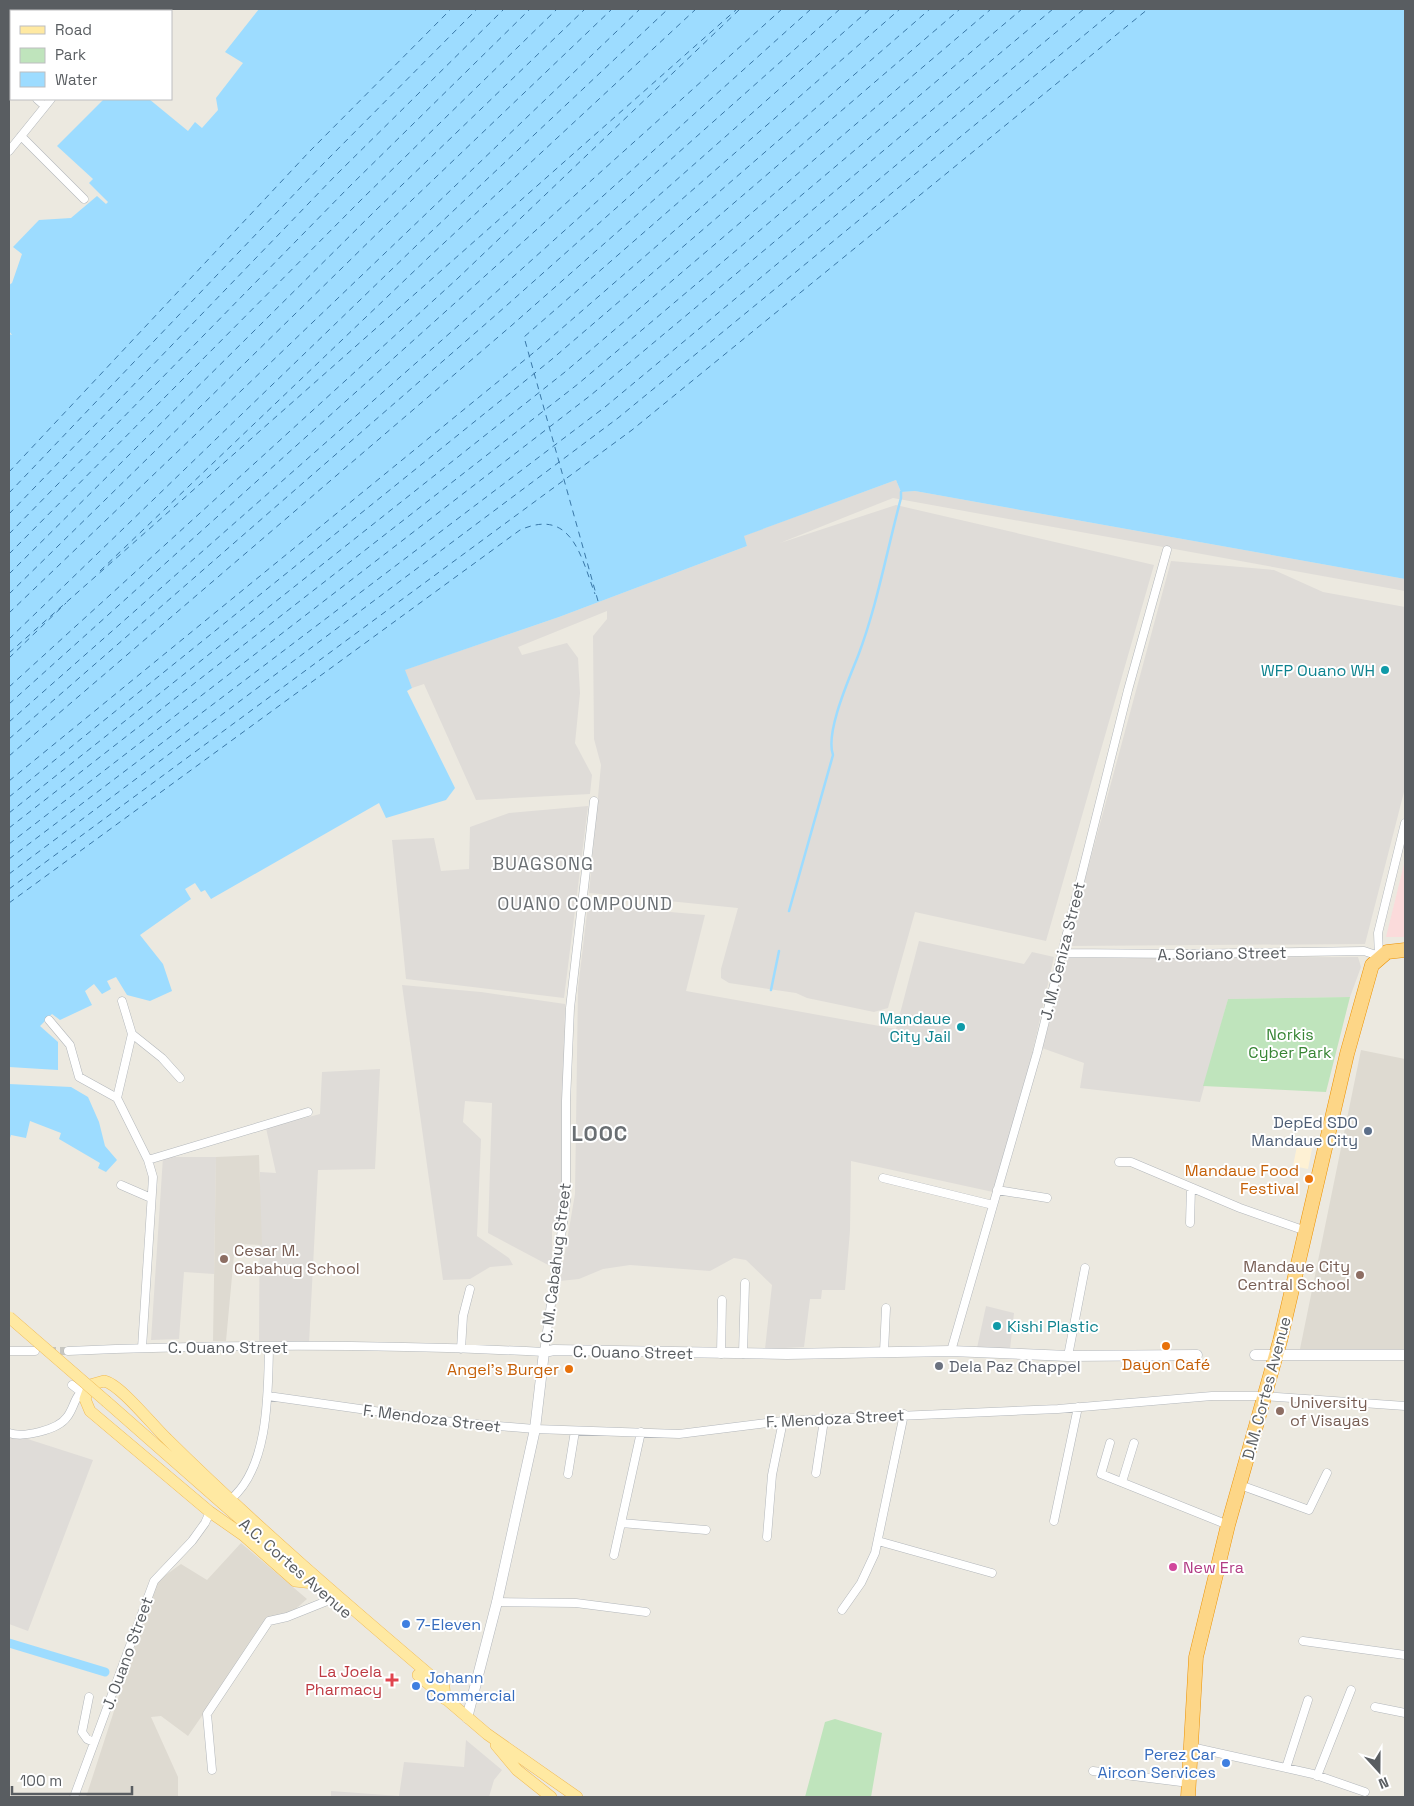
<svg xmlns="http://www.w3.org/2000/svg" width="1414" height="1806" viewBox="0 0 1414 1806" font-family="'Space Grotesk',sans-serif">
<style>
.commercial{fill:#fef1d4}
.industrial{fill:#dfdcd8}
.education{fill:#dedad1}
.medical{fill:#fbdbdb}
.green{fill:#bfe4bc}
.water{fill:#9ddcff}
.lines{fill:none;stroke-linecap:round;stroke-linejoin:round}
.stream{stroke:#9ddcff;stroke-width:2.5}
.canal{stroke:#9ddcff;stroke-width:9}
.ferry{stroke:#3977a7;stroke-width:1;stroke-dasharray:6 5;stroke-linecap:butt}
.street-tunnel{stroke:#c7c6c0;stroke-width:8;stroke-dasharray:8 4;stroke-linecap:butt}
.street-casing{stroke:#b3b7bb;stroke-width:9}
.secondary-casing{stroke:#b4b8bd;stroke-width:11}
.primary-casing{stroke:#f1ba54;stroke-width:12}
.highway-casing{stroke:#ec9100;stroke-width:15}
.street{stroke:#fff;stroke-width:8}
.secondary{stroke:#fff;stroke-width:10}
.primary{stroke:#ffe9a2;stroke-width:11}
.highway{stroke:#fdd687;stroke-width:14}
.primary-bridge-casing{stroke:#f1ba54;stroke-width:12;stroke-linecap:butt}
.primary-bridge{stroke:#ffe9a2;stroke-width:11}
.culture-dot{fill:#0f9aa8;stroke:#fff;stroke-width:2}
.service-dot{fill:#5c6f8a;stroke:#fff;stroke-width:2}
.food-dot{fill:#e8710a;stroke:#fff;stroke-width:2}
.education-dot{fill:#8d6e63;stroke:#fff;stroke-width:2}
.worship-dot{fill:#6b7280;stroke:#fff;stroke-width:2}
.hotel-dot{fill:#d1479c;stroke:#fff;stroke-width:2}
.shop-dot{fill:#3f7fe0;stroke:#fff;stroke-width:2}
.health-dot{fill:#e0444e;stroke:#fff;stroke-width:2}
.labels{text-anchor:middle;stroke-width:4;stroke-linejoin:round;paint-order:stroke}
.culture-label{font-size:16px;fill:#0d838f;stroke:#fff;text-anchor:end}
.street-label{font-size:16px;fill:#595d61;stroke:#fff}
.park-label{font-size:16px;fill:#378534;stroke:#fff}
.service-label{font-size:16px;fill:#4e5e75;stroke:#fff;text-anchor:end}
.food-label{font-size:16px;fill:#c56008;stroke:#fff;text-anchor:end}
.education-label{font-size:16px;fill:#785e54;stroke:#fff;text-anchor:start}
.worship-label{font-size:16px;fill:#5b616d;stroke:#fff;text-anchor:start}
.hotel-label{font-size:16px;fill:#b23c85;stroke:#fff;text-anchor:start}
.shop-label{font-size:16px;fill:#366cbe;stroke:#fff;text-anchor:start}
.health-label{font-size:16px;fill:#be3a42;stroke:#fff;text-anchor:end}
.neighbourhood-label{font-size:18px;letter-spacing:1px;fill:#6a6f73;stroke:#fff}
.district-label{font-size:21px;font-weight:bold;letter-spacing:1px;fill:#6a6f73;stroke:#fff}
</style>
<rect width="100%" height="100%" fill="#ece9e0"/>
<path class="commercial" d="M 1298,1141 L 1313,1144 L 1308,1169 L 1293,1166 Z"/>
<path class="industrial" d="M 896,480 L 901,492 L 915,491 L 1405,579 L 1405,591 L 893,498 L 780,543 L 896,505 L 1154,565 L 1046,941 L 915,912 L 888,1008 L 874,1012 L 807,998 L 796,993 L 729,983 L 721,978 L 721,969 L 738,908 L 589,893 L 601,765 L 594,739 L 593,636 L 607,619 L 607,611 L 518,647 L 522,655 L 567,643 L 578,658 L 580,693 L 575,743 L 592,775 L 590,794 L 476,800 L 424,684 L 412,688 L 404,670 L 559,617 L 747,546 L 743,536 Z
M 1171,561 L 1274,570 L 1323,592 L 1405,607 L 1405,788 L 1365,944 L 1067,946 Z
M 588,806 L 564,998 L 406,979 L 392,840 L 434,838 L 441,871 L 469,869 L 470,827 L 509,813 Z
M 588,905 L 705,915 L 686,991 L 896,1029 L 919,941 L 1024,964 L 1032,952 L 1054,957 L 1028,1072 L 993,1192 L 851,1161 L 850,1231 L 845,1290 L 822,1290 L 821,1299 L 810,1299 L 804,1347 L 765,1349 L 772,1285 L 746,1260 L 734,1258 L 710,1271 L 630,1265 L 603,1269 L 579,1279 L 560,1281 L 575,1194 L 578,988 Z
M 1358,957 L 1361,967 L 1350,997 L 1228,999 L 1200,1102 L 1080,1088 L 1084,1063 L 1042,1048 L 1067,958 Z
M 402,985 L 481,992 L 565,1004 L 563,1206 L 552,1230 L 552,1267 L 488,1233 L 492,1103 L 465,1101 L 463,1122 L 481,1139 L 477,1236 L 509,1258 L 513,1265 L 490,1267 L 470,1279 L 443,1280 Z
M 380,1069 L 375,1169 L 318,1170 L 309,1343 L 259,1341 L 260,1172 L 276,1173 L 266,1128 L 320,1114 L 322,1072 Z
M 163,1157 L 216,1157 L 214,1274 L 184,1272 L 179,1339 L 151,1340 Z
M 986,1306 L 1014,1313 L 1010,1349 L 977,1348 Z
M 9,1433 L 93,1460 L 28,1631 L 9,1624 Z
M 466,1740 L 502,1770 L 494,1780 L 489,1797 L 331,1797 L 331,1791 L 399,1796 L 404,1762 L 464,1767 Z"/>
<path class="education" d="M 1361,1050 L 1405,1059 L 1405,1349 L 1300,1349 Z
M 259,1155 L 262,1245 L 235,1244 L 226,1341 L 213,1341 L 216,1157 Z
M 241,1543 L 307,1599 L 290,1614 L 268,1620 L 188,1736 L 161,1716 L 151,1717 L 178,1777 L 178,1797 L 86,1797 L 156,1582 L 181,1564 L 207,1580 Z"/>
<path class="medical" d="M 1405,860 L 1405,937 L 1386,937 Z"/>
<path class="green" d="M 1350,997 L 1326,1092 L 1203,1086 L 1228,999 Z
M 835,1719 L 882,1733 L 871,1797 L 805,1797 L 825,1722 Z"/>
<path class="water" d="M 259,9 L 1405,9 L 1405,579 L 915,491 L 901,492 L 896,480 L 744,536 L 747,546 L 559,617 L 405,670 L 412,688 L 407,691 L 455,788 L 446,800 L 386,818 L 379,803 L 211,899 L 205,890 L 201,892 L 195,883 L 185,889 L 191,899 L 140,935 L 163,964 L 172,991 L 150,1001 L 127,995 L 116,977 L 107,981 L 111,989 L 102,994 L 94,984 L 85,991 L 92,1005 L 60,1020 L 52,1014 L 40,1026 L 58,1042 L 58,1070 L 9,1067 L 9,334 L 12,335 L 9,331 L 9,285 L 12,283 L 22,254 L 13,247 L 39,220 L 71,218 L 97,196 L 106,204 L 108,202 L 89,183 L 93,179 L 57,146 L 104,99 L 149,99 L 188,131 L 195,122 L 202,128 L 218,110 L 216,98 L 243,63 L 225,52 Z
M 9,1084 L 71,1087 L 88,1097 L 99,1122 L 105,1146 L 117,1160 L 106,1172 L 98,1168 L 100,1163 L 59,1139 L 61,1133 L 30,1121 L 26,1138 L 11,1135 L 9,1141 Z"/>
<g class="lines">
<path class="stream" d="M 789,911 L 833,755 C 825,733 849,679 858,656 C 877,606 887,550 901,498 L 901,492
M 771,990 L 779,951"/>
<path class="canal" d="M 9,1643 L 105,1672"/>
<path class="ferry" d="M 9,472 L 309,152 L 451,9
M 9,493 L 323,164 L 477,9
M 9,514 L 336,175 L 504,9
M 9,534 L 349,187 L 530,9
M 9,554 L 363,198 L 557,9
M 100,571 L 430,256 L 696,9
M 9,574 L 376,210 L 585,9
M 9,594 L 390,221 L 612,9
M 598,601 L 524,337 L 900,9
M 9,613 L 640,9
M 9,639 L 417,245 L 668,9
M 9,653 L 737,9
M 9,658 L 66,603
M 9,687 L 457,279 L 740,9
M 9,704 L 782,9
M 9,722 L 484,303 L 811,9
M 9,739 L 497,314 L 840,9
M 9,756 L 511,326 L 870,9
M 9,781 L 538,349 L 930,9
M 9,797 L 551,360 L 960,9
M 9,813 L 565,372 L 991,9
M 9,828 L 578,384 L 1022,9
M 9,844 L 591,395 L 1053,9
M 9,859 L 605,407 L 1084,9
M 9,874 L 618,418 L 1116,9
M 9,889 L 632,430 L 1148,9
M 9,903 L 520,530 C 572,507 581,557 595,594"/>
<path class="street-tunnel" d="M 48,1351 L 68,1351"/>
<defs>
<path id="street" d="M 34,11 L 36,9
M 118,11 L 120,9
M 9,41 L 11,38
M 9,76 L 11,78
M 37,99 L 45,106
M 21,136 L 84,199
M 9,151 L 51,99
M 1063,953 L 1183,954 L 1364,951 L 1379,956
M 1379,956 L 1378,933 L 1405,823
M 122,1001 L 132,1034 L 117,1098 L 148,1160 L 153,1177 L 142,1348
M 49,1020 L 70,1045 L 79,1077 L 117,1098
M 132,1034 L 162,1058 L 180,1078
M 148,1160 L 308,1112
M 1119,1162 L 1131,1162 L 1240,1208 L 1306,1231
M 883,1178 L 993,1205
M 121,1185 L 151,1198
M 997,1190 L 1047,1198
M 1190,1223 L 1191,1188
M 461,1349 L 463,1316 L 470,1289
M 9,1351 L 35,1351
M 68,1351 C 226,1344 386,1344 544,1352 L 566,1202 L 566,1101 L 570,1008 L 594,801
M 951,1351 L 1037,1053 L 1128,690 L 1167,550
M 884,1352 L 886,1308
M 721,1354 L 722,1300
M 743,1354 L 745,1283
M 1068,1356 L 1085,1268
M 72,1385 L 81,1392
M 268,1396 L 452,1422 L 535,1429 L 679,1434 L 783,1421 L 1058,1409 L 1212,1396 L 1264,1396 L 1405,1406
M 9,1433 C 23,1438 58,1430 67,1417 C 75,1407 74,1394 87,1389
M 1110,1443 L 1101,1474 L 1228,1525
M 816,1473 L 824,1420
M 568,1474 L 575,1431
M 1122,1482 L 1134,1443
M 1240,1485 L 1309,1510 L 1327,1473
M 231,1499 C 269,1467 268,1393 269,1347
M 1054,1521 L 1078,1407
M 621,1523 L 706,1530
M 767,1537 L 772,1475 L 783,1421
M 878,1541 L 992,1573
M 614,1555 L 641,1432
M 497,1602 L 576,1603 L 646,1612
M 842,1610 L 861,1583 L 875,1553 L 904,1414
M 1303,1641 L 1405,1655
M 89,1697 L 82,1732 L 87,1739 L 94,1742
M 1375,1707 L 1405,1713
M 1191,1747 L 1313,1774 L 1365,1792
M 1286,1768 L 1308,1700
M 212,1770 L 207,1714 L 269,1621 L 287,1617 L 332,1599
M 1093,1771 L 1189,1783
M 1317,1776 L 1351,1690
M 74,1797 L 154,1581 L 192,1541 L 205,1523 L 210,1512"/>
<path id="secondary" d="M 1255,1355 L 1405,1355
M 467,1718 L 497,1602 L 535,1429 L 544,1352 L 554,1350 L 787,1354 L 951,1351 L 1068,1356 L 1197,1355"/>
<path id="primary" d="M 107,1402 L 305,1576
M 313,1583 L 295,1581 L 243,1535 L 210,1512 L 90,1411 L 85,1399 L 90,1385 L 104,1381 C 120,1384 153,1426 167,1439 C 255,1526 350,1607 444,1687 L 445,1699
M 418,1675 L 487,1734 L 577,1797
M 496,1745 L 517,1770 L 551,1797"/>
<path id="highway" d="M 1188,1797 L 1196,1657 L 1228,1525 L 1280,1341 L 1347,1054 L 1372,965 L 1387,952 L 1405,950"/>
</defs>
<use href="#street" class="street-casing"/>
<use href="#secondary" class="secondary-casing"/>
<use href="#primary" class="primary-casing"/>
<use href="#highway" class="highway-casing"/>
<use href="#street" class="street"/>
<use href="#secondary" class="secondary"/>
<use href="#primary" class="primary"/>
<use href="#highway" class="highway"/>
<defs>
<path id="primary-bridge" d="M 9,1317 L 107,1402"/>
</defs>
<use href="#primary-bridge" class="primary-bridge-casing"/>
<use href="#primary-bridge" class="primary-bridge"/>
</g>
<g class="culture-dot">
<circle cx="1385" cy="670" r="5"/>
<circle cx="961" cy="1027" r="5"/>
<circle cx="997" cy="1326" r="5"/>
</g>
<circle class="service-dot" cx="1368" cy="1131" r="5"/>
<g class="food-dot">
<circle cx="1309" cy="1179" r="5"/>
<circle cx="1166" cy="1346" r="5"/>
<circle cx="569" cy="1369" r="5"/>
</g>
<g class="education-dot">
<circle cx="224" cy="1259" r="5"/>
<circle cx="1360" cy="1275" r="5"/>
<circle cx="1280" cy="1411" r="5"/>
</g>
<circle class="worship-dot" cx="939" cy="1366" r="5"/>
<circle class="hotel-dot" cx="1173" cy="1567" r="5"/>
<g class="shop-dot">
<circle cx="406" cy="1624" r="5"/>
<circle cx="416" cy="1686" r="5"/>
<circle cx="1226" cy="1763" r="5"/>
</g>
<path class="health-dot" d="M389.5 1672.5h5v5h5v5h-5v5h-5v-5h-5v-5h5z"/>
<g class="labels">
<g class="culture-label">
<text x="1375" y="676">WFP Ouano WH</text>
<text x="951" y="1024">Mandaue<tspan x="951" dy="18">City Jail</tspan></text>
<text x="1007" y="1332" text-anchor="start">Kishi Plastic</text>
</g>
<g class="street-label">
<text transform="translate(1062 951) rotate(-76)" y="6">J. M. Ceniza Street</text>
<text transform="translate(1222 953) rotate(-1)" y="6">A. Soriano Street</text>
<text transform="translate(555 1263) rotate(-83)" y="6">C. M. Cabahug Street</text>
<text x="228" y="1353">C. Ouano Street</text>
<text transform="translate(633 1352) rotate(1)" y="6">C. Ouano Street</text>
<text transform="translate(1266 1388) rotate(-75)" y="6">D.M. Cortes Avenue</text>
<text transform="translate(432 1418) rotate(7)" y="6">F. Mendoza Street</text>
<text transform="translate(835 1418) rotate(-3)" y="6">F. Mendoza Street</text>
<text transform="translate(296 1568) rotate(41)" y="6">A.C. Cortes Avenue</text>
<text transform="translate(127 1653) rotate(-70)" y="6">J. Ouano Street</text>
</g>
<g class="park-label">
<text x="1290" y="1040">Norkis<tspan x="1290" dy="18">Cyber Park</tspan></text>
</g>
<g class="service-label">
<text x="1358" y="1128">DepEd SDO<tspan x="1358" dy="18">Mandaue City</tspan></text>
</g>
<g class="food-label">
<text x="1299" y="1176">Mandaue Food<tspan x="1299" dy="18">Festival</tspan></text>
<text x="1166" y="1370" text-anchor="middle">Dayon Café</text>
<text x="559" y="1375">Angel's Burger</text>
</g>
<g class="education-label">
<text x="234" y="1256">Cesar M.<tspan x="234" dy="18">Cabahug School</tspan></text>
<text x="1350" y="1272" text-anchor="end">Mandaue City<tspan x="1350" dy="18">Central School</tspan></text>
<text x="1290" y="1408">University<tspan x="1290" dy="18">of Visayas</tspan></text>
</g>
<g class="worship-label">
<text x="949" y="1372">Dela Paz Chappel</text>
</g>
<g class="hotel-label">
<text x="1183" y="1573">New Era</text>
</g>
<g class="shop-label">
<text x="416" y="1630">7-Eleven</text>
<text x="426" y="1683">Johann<tspan x="426" dy="18">Commercial</tspan></text>
<text x="1216" y="1760" text-anchor="end">Perez Car<tspan x="1216" dy="18">Aircon Services</tspan></text>
</g>
<g class="health-label">
<text x="382" y="1677">La Joela<tspan x="382" dy="18">Pharmacy</tspan></text>
</g>
<g class="neighbourhood-label">
<text x="543" y="870">BUAGSONG</text>
<text x="585" y="910">OUANO COMPOUND</text>
</g>
<g class="district-label">
<text x="600" y="1141">LOOC</text>
</g>
</g>
<rect width="1414" height="1806" fill="none" stroke="#595d61" stroke-width="20"/>
<rect x="10" y="10" width="162" height="90" fill="#ffffff" stroke="#bdbec0"/>
<rect x="20" y="26" width="25" height="8" fill="#ffe9a2" stroke="#bdbec0"/>
<text x="55" y="35" font-size="15" fill="#595d61">Road</text>
<rect x="20" y="48" width="25" height="15" fill="#bfe4bc" stroke="#bdbec0"/>
<text x="55" y="60" font-size="15" fill="#595d61">Park</text>
<rect x="20" y="72" width="25" height="15" fill="#9ddcff" stroke="#bdbec0"/>
<text x="55" y="85" font-size="15" fill="#595d61">Water</text>
<g transform="translate(1379 1771) rotate(159)" stroke="#ffffff" stroke-width="4" paint-order="stroke">
<path d="M0-4L9 19L0 12L-9 19Z" fill="#595d61"/>
<text y="-8" font-size="14" font-weight="bold" text-anchor="middle" fill="#595d61">N</text>
</g>
<path d="M12 1786v8h120v-8" fill="none" stroke="#595d61" stroke-width="2.5"/>
<text x="20" y="1786" font-size="15" fill="#595d61" stroke="#ffffff" stroke-width="4" paint-order="stroke">100 m</text>
</svg>
